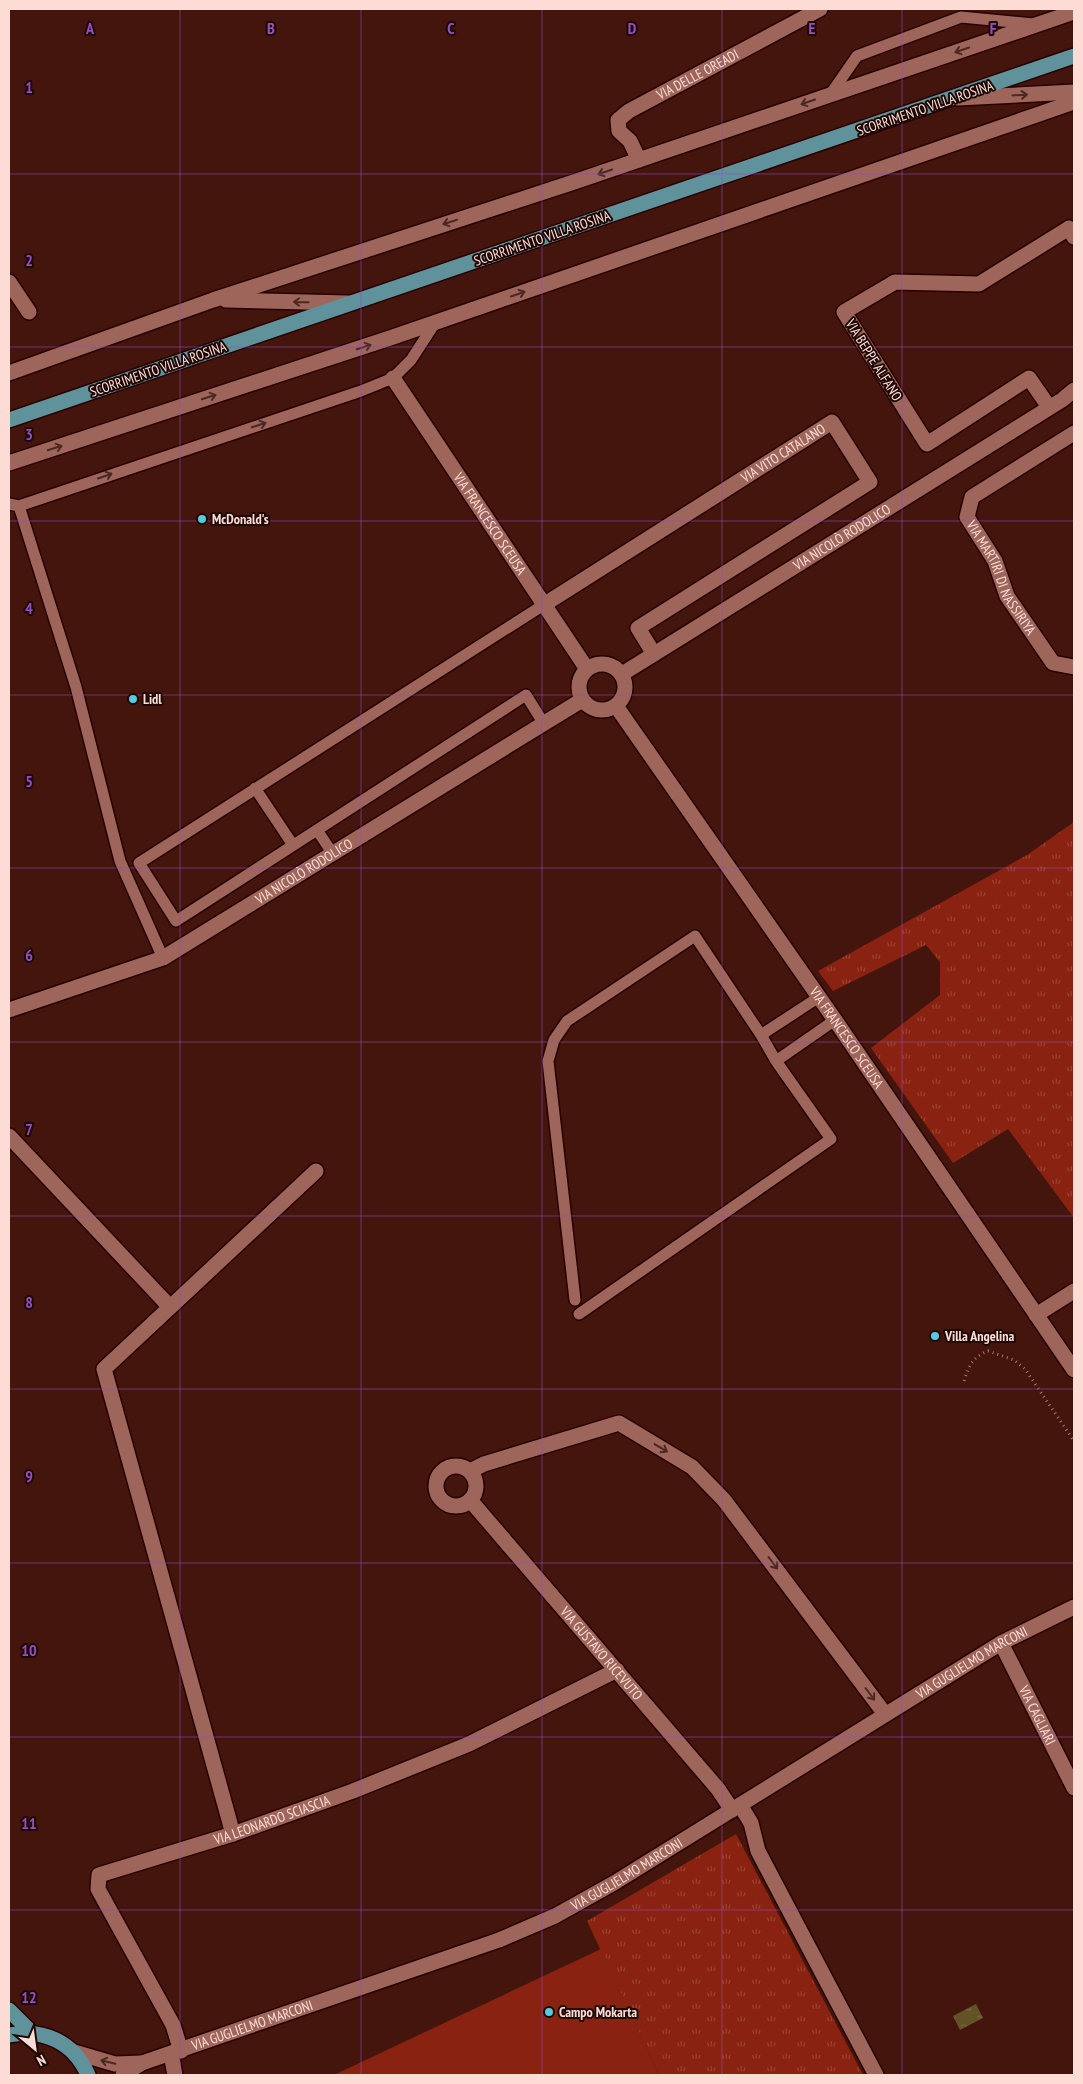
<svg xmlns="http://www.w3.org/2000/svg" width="1083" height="2084" viewBox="0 0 1083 2084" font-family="'PT Sans Narrow',sans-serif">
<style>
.grass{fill:url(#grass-tufts)}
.garden{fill:#892210}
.water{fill:url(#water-ripples)}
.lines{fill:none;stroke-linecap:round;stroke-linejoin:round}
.lane-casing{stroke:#280000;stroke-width:14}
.street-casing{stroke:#280000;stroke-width:18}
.secondary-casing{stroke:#280000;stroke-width:18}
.primary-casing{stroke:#280000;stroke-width:18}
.path{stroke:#a07870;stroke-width:3;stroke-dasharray:1 4;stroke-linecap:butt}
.lane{stroke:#9e655a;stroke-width:11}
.street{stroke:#9e655a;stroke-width:15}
.secondary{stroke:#9e655a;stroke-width:15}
.primary{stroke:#60929b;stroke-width:15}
.oneway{stroke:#4a2923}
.grid{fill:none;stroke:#954fc3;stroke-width:1;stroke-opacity:0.55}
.poi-dot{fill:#55cae0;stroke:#1d0805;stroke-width:2}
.labels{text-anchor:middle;stroke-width:4;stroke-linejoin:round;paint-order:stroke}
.street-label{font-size:14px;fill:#fcdcd5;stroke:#1d0805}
.poi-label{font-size:14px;font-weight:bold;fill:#fcdcd5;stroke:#1d0805;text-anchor:start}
.grid-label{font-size:16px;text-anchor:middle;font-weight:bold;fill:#954fc3;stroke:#1d0805;stroke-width:4;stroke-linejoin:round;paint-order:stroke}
</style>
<defs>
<pattern id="grass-tufts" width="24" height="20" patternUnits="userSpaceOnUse" patternTransform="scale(1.25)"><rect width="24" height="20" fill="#892210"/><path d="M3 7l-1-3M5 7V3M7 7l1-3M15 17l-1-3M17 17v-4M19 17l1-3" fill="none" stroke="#9b4232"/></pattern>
<pattern id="water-ripples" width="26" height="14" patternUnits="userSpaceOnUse" patternTransform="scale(1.25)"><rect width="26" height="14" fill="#625325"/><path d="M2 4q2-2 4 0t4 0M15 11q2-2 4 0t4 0" fill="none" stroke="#796b44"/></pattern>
</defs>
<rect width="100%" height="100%" fill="#44150c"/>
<path class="grass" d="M 1074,822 L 1074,1218 L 1008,1129 L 953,1163 L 871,1048 L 940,995 L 940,962 L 926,945 L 833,991 L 818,971 L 1027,855 Z
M 736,1834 L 863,2075 L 659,2075 L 587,1921 Z"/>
<path class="garden" d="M 601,1949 L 659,2075 L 337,2075 L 336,2074 Z"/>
<path class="water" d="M 976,2004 L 983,2018 L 960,2030 L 953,2016 Z"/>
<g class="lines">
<defs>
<path id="lane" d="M 830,95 L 857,56 L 961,17 L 1033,24
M 9,504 L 19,506 L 361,391 L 393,378 L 411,360 L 435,323
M 19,506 L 76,687 L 120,861 L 163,958
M 544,724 L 526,695 L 176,921 L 139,863 L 545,604
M 255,788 L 293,845
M 317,830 L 333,854
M 776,1061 L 835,1020
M 575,1300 L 548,1061 L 554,1040 L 567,1021 L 695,936 L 761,1035 L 819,997
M 579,1314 L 831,1139 L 776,1061 L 761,1035"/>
<g id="street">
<path id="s1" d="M 639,160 L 630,141 L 619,131 L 618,120 L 629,111 L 820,9"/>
<path d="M 9,282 L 29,312"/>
<path id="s2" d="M 393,378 L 587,669"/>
<path d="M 1049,407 L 1029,378 L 927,444 L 844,312 L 895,282 L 979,284 L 1069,228 L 1074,237"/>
<path id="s3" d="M 1074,433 L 972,497 L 967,517 L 995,561 L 1007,596 L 1053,663 L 1074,667"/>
<path id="s4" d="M 545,604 L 832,422 L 870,482 L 638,628 L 654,654"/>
<circle cx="602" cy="687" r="23"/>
<path id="s5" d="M 622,674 L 1062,400 L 1074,390"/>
<path id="s6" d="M 616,706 L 835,1020 L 1074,1370"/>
<path id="s7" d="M 9,1010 L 163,958 L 582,700"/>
<path d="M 9,1136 L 170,1307"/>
<path d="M 1036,1315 L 1074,1291"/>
<circle cx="456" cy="1486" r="20"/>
<path d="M 470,1471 L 484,1464 L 619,1423 L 692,1467 L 724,1500 L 885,1714"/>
<path id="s8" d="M 470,1500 L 718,1789 L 732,1810"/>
<path id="s9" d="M 1001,1643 L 1074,1788"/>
<path d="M 740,1805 L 751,1823 L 758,1851 L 876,2075"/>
<path d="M 233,1834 L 104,1369 L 316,1171"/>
<path id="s10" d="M 181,2051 L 173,2025 L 98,1889 L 99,1875 L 233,1834 L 353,1791 L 469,1744 L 617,1670"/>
<path d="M 171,2054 L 175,2075"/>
</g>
<g id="secondary">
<path d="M 958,98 L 1074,92"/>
<path d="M 226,300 L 348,303"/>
<path d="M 9,373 L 213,300 L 574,182 L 1074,12"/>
<path d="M 9,463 L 393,337 L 1074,102"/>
<path d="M 74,2052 L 115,2064 L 142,2063"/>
<path id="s11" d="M 123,2075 L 142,2063 L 499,1940 L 555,1916 L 614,1883 L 1001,1643 L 1074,1607"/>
</g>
<path id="primary" d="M 9,420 L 1074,56
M 9,2010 L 31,2032
M 9,2035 C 43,2028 74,2042 88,2075"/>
</defs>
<use href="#lane" class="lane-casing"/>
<use href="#street" class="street-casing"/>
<use href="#secondary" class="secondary-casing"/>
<use href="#primary" class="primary-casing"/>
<path class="path" d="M 964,1381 C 969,1365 973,1357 988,1351 L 1014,1360 L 1025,1369 L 1074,1441"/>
<use href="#lane" class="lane"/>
<use href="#street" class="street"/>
<use href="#secondary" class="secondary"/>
<use href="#primary" class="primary"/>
</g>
<defs><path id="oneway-shaft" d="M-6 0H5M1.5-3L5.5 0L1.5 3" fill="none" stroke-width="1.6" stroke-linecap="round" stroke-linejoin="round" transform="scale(1.25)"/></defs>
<g class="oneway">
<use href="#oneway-shaft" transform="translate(962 50) rotate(161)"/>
<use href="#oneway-shaft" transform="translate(1020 95) rotate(-3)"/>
<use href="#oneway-shaft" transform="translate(808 102) rotate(161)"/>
<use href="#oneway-shaft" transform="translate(605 172) rotate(161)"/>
<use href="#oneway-shaft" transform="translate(450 222) rotate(162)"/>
<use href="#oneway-shaft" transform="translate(518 294) rotate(-19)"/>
<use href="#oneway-shaft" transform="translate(301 302) rotate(-179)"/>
<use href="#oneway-shaft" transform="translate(364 347) rotate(-18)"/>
<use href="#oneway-shaft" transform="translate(209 397) rotate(-18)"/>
<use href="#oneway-shaft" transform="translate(259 425) rotate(-18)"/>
<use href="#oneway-shaft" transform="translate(55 448) rotate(-18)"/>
<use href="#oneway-shaft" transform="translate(105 476) rotate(-19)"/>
<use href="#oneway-shaft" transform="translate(661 1448) rotate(31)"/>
<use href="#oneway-shaft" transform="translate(773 1563) rotate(53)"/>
<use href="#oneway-shaft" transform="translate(870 1694) rotate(53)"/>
<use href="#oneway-shaft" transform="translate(108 2062) rotate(-166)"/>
</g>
<path class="grid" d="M 180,9 L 180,2075M 361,9 L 361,2075M 542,9 L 542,2075M 722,9 L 722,2075M 902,9 L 902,2075M 9,174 L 1074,174M 9,347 L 1074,347M 9,521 L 1074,521M 9,695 L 1074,695M 9,868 L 1074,868M 9,1042 L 1074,1042M 9,1216 L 1074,1216M 9,1389 L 1074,1389M 9,1563 L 1074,1563M 9,1737 L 1074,1737M 9,1910 L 1074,1910"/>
<g class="poi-dot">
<circle cx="202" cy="519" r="5"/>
<circle cx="133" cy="699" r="5"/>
<circle cx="935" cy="1336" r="5"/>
<circle cx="549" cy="2012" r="5"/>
</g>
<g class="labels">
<g class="street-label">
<text dy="5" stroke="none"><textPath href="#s1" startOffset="139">VIA DELLE OREADI</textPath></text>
<text transform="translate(925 108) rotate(-19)" y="5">SCORRIMENTO VILLA ROSINA</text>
<text transform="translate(542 238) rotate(-19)" y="5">SCORRIMENTO VILLA ROSINA</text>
<text transform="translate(874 360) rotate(58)" y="5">VIA BEPPE ALFANO</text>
<text transform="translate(158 369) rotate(-19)" y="5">SCORRIMENTO VILLA ROSINA</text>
<text dy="5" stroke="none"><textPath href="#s4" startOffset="282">VIA VITO CATALANO</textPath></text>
<text dy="5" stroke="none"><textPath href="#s2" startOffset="175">VIA FRANCESCO SCEUSA</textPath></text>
<text dy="5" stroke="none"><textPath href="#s5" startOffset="259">VIA NICOLÒ RODOLICO</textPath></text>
<text dy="5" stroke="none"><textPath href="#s3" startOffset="211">VIA MARTIRI DI NASSIRIYA</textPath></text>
<text dy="5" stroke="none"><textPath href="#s7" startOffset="328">VIA NICOLÒ RODOLICO</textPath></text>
<text dy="5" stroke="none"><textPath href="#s6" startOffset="404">VIA FRANCESCO SCEUSA</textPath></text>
<text dy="5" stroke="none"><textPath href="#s8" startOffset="202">VIA GUSTAVO RICEVUTO</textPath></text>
<text dy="5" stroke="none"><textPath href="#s11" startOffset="949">VIA GUGLIELMO MARCONI</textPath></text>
<text dy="5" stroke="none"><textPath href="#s9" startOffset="81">VIA CAGLIARI</textPath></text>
<text dy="5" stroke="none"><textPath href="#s10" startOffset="378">VIA LEONARDO SCIASCIA</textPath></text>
<text dy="5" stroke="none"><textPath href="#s11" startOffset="544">VIA GUGLIELMO MARCONI</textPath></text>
<text dy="5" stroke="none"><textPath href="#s11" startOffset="139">VIA GUGLIELMO MARCONI</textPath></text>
</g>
<g class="poi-label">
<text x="212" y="524">McDonald's</text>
<text x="143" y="704">Lidl</text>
<text x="945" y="1341">Villa Angelina</text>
<text x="559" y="2017">Campo Mokarta</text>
</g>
</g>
<g class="grid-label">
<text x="90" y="34">A</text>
<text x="271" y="34">B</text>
<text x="451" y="34">C</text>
<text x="632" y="34">D</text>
<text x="812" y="34">E</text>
<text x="993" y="34">F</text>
<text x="29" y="93">1</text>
<text x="29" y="266">2</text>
<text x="29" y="440">3</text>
<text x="29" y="614">4</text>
<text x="29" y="787">5</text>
<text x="29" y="961">6</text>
<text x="29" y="1135">7</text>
<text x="29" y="1308">8</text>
<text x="29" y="1482">9</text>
<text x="29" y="1656">10</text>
<text x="29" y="1829">11</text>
<text x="29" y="2003">12</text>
</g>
<rect width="1083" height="2084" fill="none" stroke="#fcdcd5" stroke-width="20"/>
<g transform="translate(35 2049) rotate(151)" stroke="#1d0805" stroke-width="4" paint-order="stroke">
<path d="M0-4L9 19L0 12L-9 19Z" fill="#fcdcd5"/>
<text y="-8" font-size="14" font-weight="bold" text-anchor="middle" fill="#fcdcd5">N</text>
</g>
</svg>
